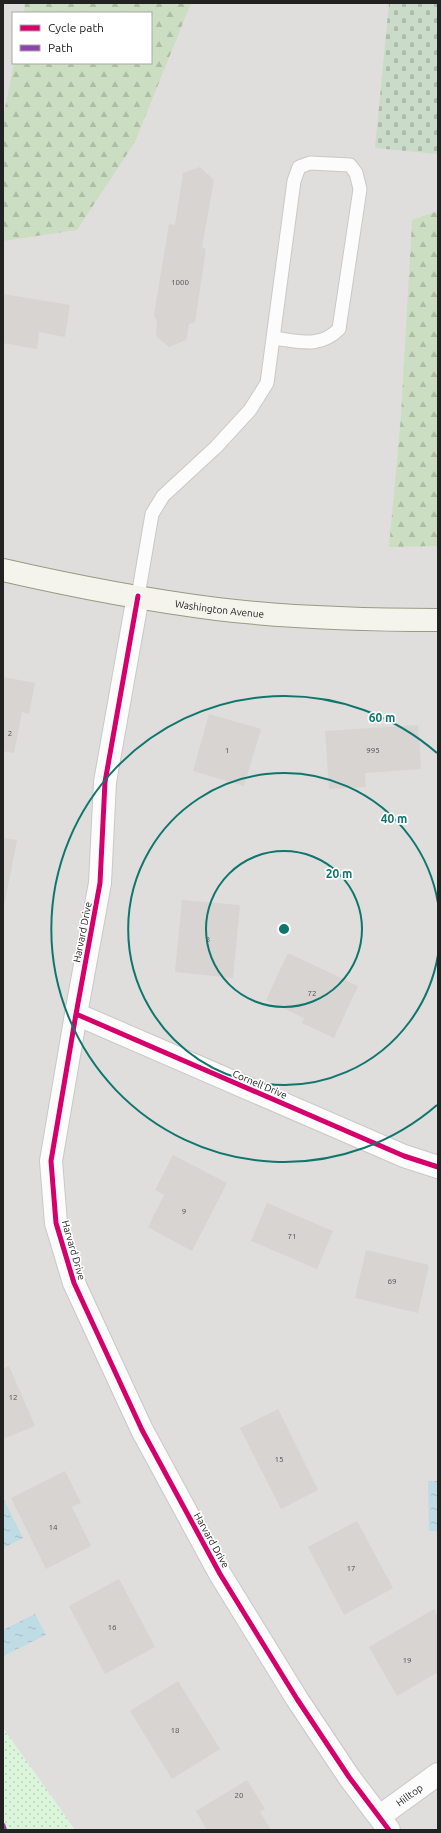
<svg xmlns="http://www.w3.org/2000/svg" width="441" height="1833" viewBox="0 0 441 1833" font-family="Ubuntu,sans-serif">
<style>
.residential{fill:#dfdedc;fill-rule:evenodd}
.forest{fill:url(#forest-firs)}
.cemetery{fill:url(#cemetery-stones)}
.park{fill:url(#park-dots)}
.water{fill:url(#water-ripples)}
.building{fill:#d7d4d2}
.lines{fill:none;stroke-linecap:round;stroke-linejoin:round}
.lane-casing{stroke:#c9c8c7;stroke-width:15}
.street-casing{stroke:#c9c8c7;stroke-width:24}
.secondary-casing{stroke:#999a82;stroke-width:24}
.lane{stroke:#fdfcfc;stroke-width:13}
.street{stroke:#fdfcfc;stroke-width:22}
.secondary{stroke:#f4f4ed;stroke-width:22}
.quiet{stroke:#8e44ad;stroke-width:4;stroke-dasharray:8 4;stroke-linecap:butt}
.cycleway-casing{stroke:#fff;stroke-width:8}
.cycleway{stroke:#d6006c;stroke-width:5}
.ring{fill:none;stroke:#0f766e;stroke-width:2}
.labels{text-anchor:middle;stroke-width:3.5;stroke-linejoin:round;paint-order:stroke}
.number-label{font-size:8px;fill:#4f4e4e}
.street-label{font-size:10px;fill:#222;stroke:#fff}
.centre{fill:#0f766e;stroke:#fff;stroke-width:2}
.ring-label{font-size:12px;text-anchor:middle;font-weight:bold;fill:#0f766e;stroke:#fff;stroke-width:3.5;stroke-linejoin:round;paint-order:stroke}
</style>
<defs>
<pattern id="forest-firs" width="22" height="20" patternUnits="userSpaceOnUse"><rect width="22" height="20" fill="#cbdec1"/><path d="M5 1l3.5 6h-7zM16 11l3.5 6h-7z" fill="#aebea6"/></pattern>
<pattern id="cemetery-stones" width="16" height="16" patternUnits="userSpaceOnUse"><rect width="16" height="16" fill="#cadbca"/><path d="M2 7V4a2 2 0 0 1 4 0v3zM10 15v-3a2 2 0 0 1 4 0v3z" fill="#adbcad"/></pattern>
<pattern id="park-dots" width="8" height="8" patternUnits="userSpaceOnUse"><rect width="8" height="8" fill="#daf5da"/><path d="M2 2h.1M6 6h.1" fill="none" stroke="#bbd2bb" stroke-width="1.8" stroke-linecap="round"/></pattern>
<pattern id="water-ripples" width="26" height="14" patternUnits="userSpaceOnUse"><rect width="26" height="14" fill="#bfdbe3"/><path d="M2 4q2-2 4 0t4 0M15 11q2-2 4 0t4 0" fill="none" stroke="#a4bcc2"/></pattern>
</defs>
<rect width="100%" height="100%" fill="#f0eeeb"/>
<path class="residential" d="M 3,3 L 438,3 L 438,1830 L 75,1830 L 3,1728 ZM 13,13 L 151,13 L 151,63 L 13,63 Z"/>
<path class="forest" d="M 25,3 L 191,3 L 135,142 L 77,230 L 3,241 L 3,118 L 14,63 L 151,63 L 151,13 L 24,13 Z
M 438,211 L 438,546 L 389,547 L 401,416 L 412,220 Z"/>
<path class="cemetery" d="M 389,3 L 438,3 L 438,154 L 375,148 Z"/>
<path class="park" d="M 3,1728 L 75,1830 L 3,1830 Z"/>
<path class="water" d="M 428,1481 L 438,1481 L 438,1531 L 429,1531 Z
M 3,1498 L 23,1538 L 3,1548 Z
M 35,1614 L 46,1635 L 3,1656 L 3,1630 Z"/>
<path class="building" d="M 200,167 L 214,180 L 202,247 L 206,249 L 195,322 L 189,324 L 186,340 L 169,347 L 156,336 L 157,321 L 154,315 L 169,224 L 175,225 L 183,173 Z
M 3,294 L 70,305 L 65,337 L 39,332 L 37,349 L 3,343 Z
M 3,677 L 35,683 L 29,714 L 22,712 L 14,753 L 3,751 Z
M 209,714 L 261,729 L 244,786 L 193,771 Z
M 418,725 L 421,769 L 365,773 L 366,787 L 329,789 L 325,731 Z
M 3,838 L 17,840 L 4,906 L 3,906 Z
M 182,900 L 240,905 L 233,978 L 175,972 Z
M 288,953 L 358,986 L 334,1038 L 302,1023 L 304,1018 L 266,1000 Z
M 173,1155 L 227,1183 L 192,1251 L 148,1227 L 164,1195 L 155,1190 Z
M 267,1203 L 333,1231 L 317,1269 L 251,1241 Z
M 366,1250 L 429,1265 L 418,1313 L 355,1298 Z
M 9,1366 L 35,1426 L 3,1439 L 3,1369 Z
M 278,1409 L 318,1490 L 281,1509 L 240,1428 Z
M 65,1471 L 81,1503 L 72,1507 L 91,1546 L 46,1569 L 11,1498 Z
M 357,1521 L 393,1588 L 344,1615 L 308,1547 Z
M 119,1579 L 155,1647 L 105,1674 L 69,1606 Z
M 434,1609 L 438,1617 L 438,1672 L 397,1696 L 369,1647 Z
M 178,1681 L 220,1749 L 172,1779 L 130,1711 Z
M 247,1780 L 265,1809 L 260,1812 L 271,1830 L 207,1830 L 196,1811 Z"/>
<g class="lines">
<defs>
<path id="lane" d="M 138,596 L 152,514 L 163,496 L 216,447 L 250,410 L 267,383 L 294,181 L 299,167 L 310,163 L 350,165 L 356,173 L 360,189 L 339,329 C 319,349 299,341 273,338"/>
<g id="street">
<path d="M 138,596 L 105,782 L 100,883 L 76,1014 L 51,1161 L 56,1223 L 74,1283 L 142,1430 L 220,1574 L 297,1699 L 349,1777 L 389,1830"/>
<path d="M 76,1014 L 404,1156 L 438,1167"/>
<path id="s1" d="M 380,1816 L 438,1774"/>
</g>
<g id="secondary">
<path id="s2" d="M 3,570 C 73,586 146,600 217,609 C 291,618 364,620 438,620"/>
</g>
</defs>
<use href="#lane" class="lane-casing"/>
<use href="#street" class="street-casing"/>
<use href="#secondary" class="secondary-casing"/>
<use href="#lane" class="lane"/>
<use href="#street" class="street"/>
<use href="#secondary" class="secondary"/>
<path class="quiet" d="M 3,1824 L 5,1830"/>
<defs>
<path id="cycleway" d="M 138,596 L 105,782 L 100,883 L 76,1014 L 51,1161 L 56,1223 L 74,1283 L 142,1430 L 220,1574 L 297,1699 L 349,1777 L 389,1830
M 76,1014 L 404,1156 L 438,1167"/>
</defs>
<use href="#cycleway" class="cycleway-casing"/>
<use href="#cycleway" class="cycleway"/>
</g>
<g class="ring">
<circle cx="284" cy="929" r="78"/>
<path d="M438 955A156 156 0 1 1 438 903"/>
<path d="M437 1105A233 233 0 1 1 437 753"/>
</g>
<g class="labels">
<g class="number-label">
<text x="180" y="285">1000</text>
<text x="10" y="736">2</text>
<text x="227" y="753">1</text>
<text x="373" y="753">995</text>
<text x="208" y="942">3</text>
<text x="312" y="996">72</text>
<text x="184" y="1214">9</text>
<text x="292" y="1239">71</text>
<text x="392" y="1284">69</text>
<text x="13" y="1400">12</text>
<text x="279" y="1462">15</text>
<text x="53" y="1530">14</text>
<text x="351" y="1571">17</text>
<text x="112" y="1630">16</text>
<text x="407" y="1663">19</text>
<text x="175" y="1733">18</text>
<text x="239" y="1798">20</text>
</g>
<g class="street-label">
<text dy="4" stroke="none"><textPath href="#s2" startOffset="220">Washington Avenue</textPath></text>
<text transform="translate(82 932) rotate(-79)" y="4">Harvard Drive</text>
<text transform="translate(260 1084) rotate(23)" y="4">Cornell Drive</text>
<text transform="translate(74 1250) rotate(74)" y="4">Harvard Drive</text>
<text transform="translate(212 1540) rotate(61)" y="4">Harvard Drive</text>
<text dy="4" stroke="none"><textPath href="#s1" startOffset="36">Hilltop</textPath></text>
</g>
</g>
<circle cx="284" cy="929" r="6" class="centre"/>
<g class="ring-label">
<text x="382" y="722">60 m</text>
<text x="394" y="823">40 m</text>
<text x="339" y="878">20 m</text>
</g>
<rect width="441" height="1833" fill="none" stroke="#222222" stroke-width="8"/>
<rect x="12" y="12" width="140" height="52" fill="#ffffff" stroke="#a7a7a7"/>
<rect x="20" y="25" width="20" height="6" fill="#d6006c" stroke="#a7a7a7"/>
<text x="48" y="32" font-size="12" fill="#222222">Cycle path</text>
<rect x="20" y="45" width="20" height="6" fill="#8e44ad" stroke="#a7a7a7"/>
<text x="48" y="52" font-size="12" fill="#222222">Path</text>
</svg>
